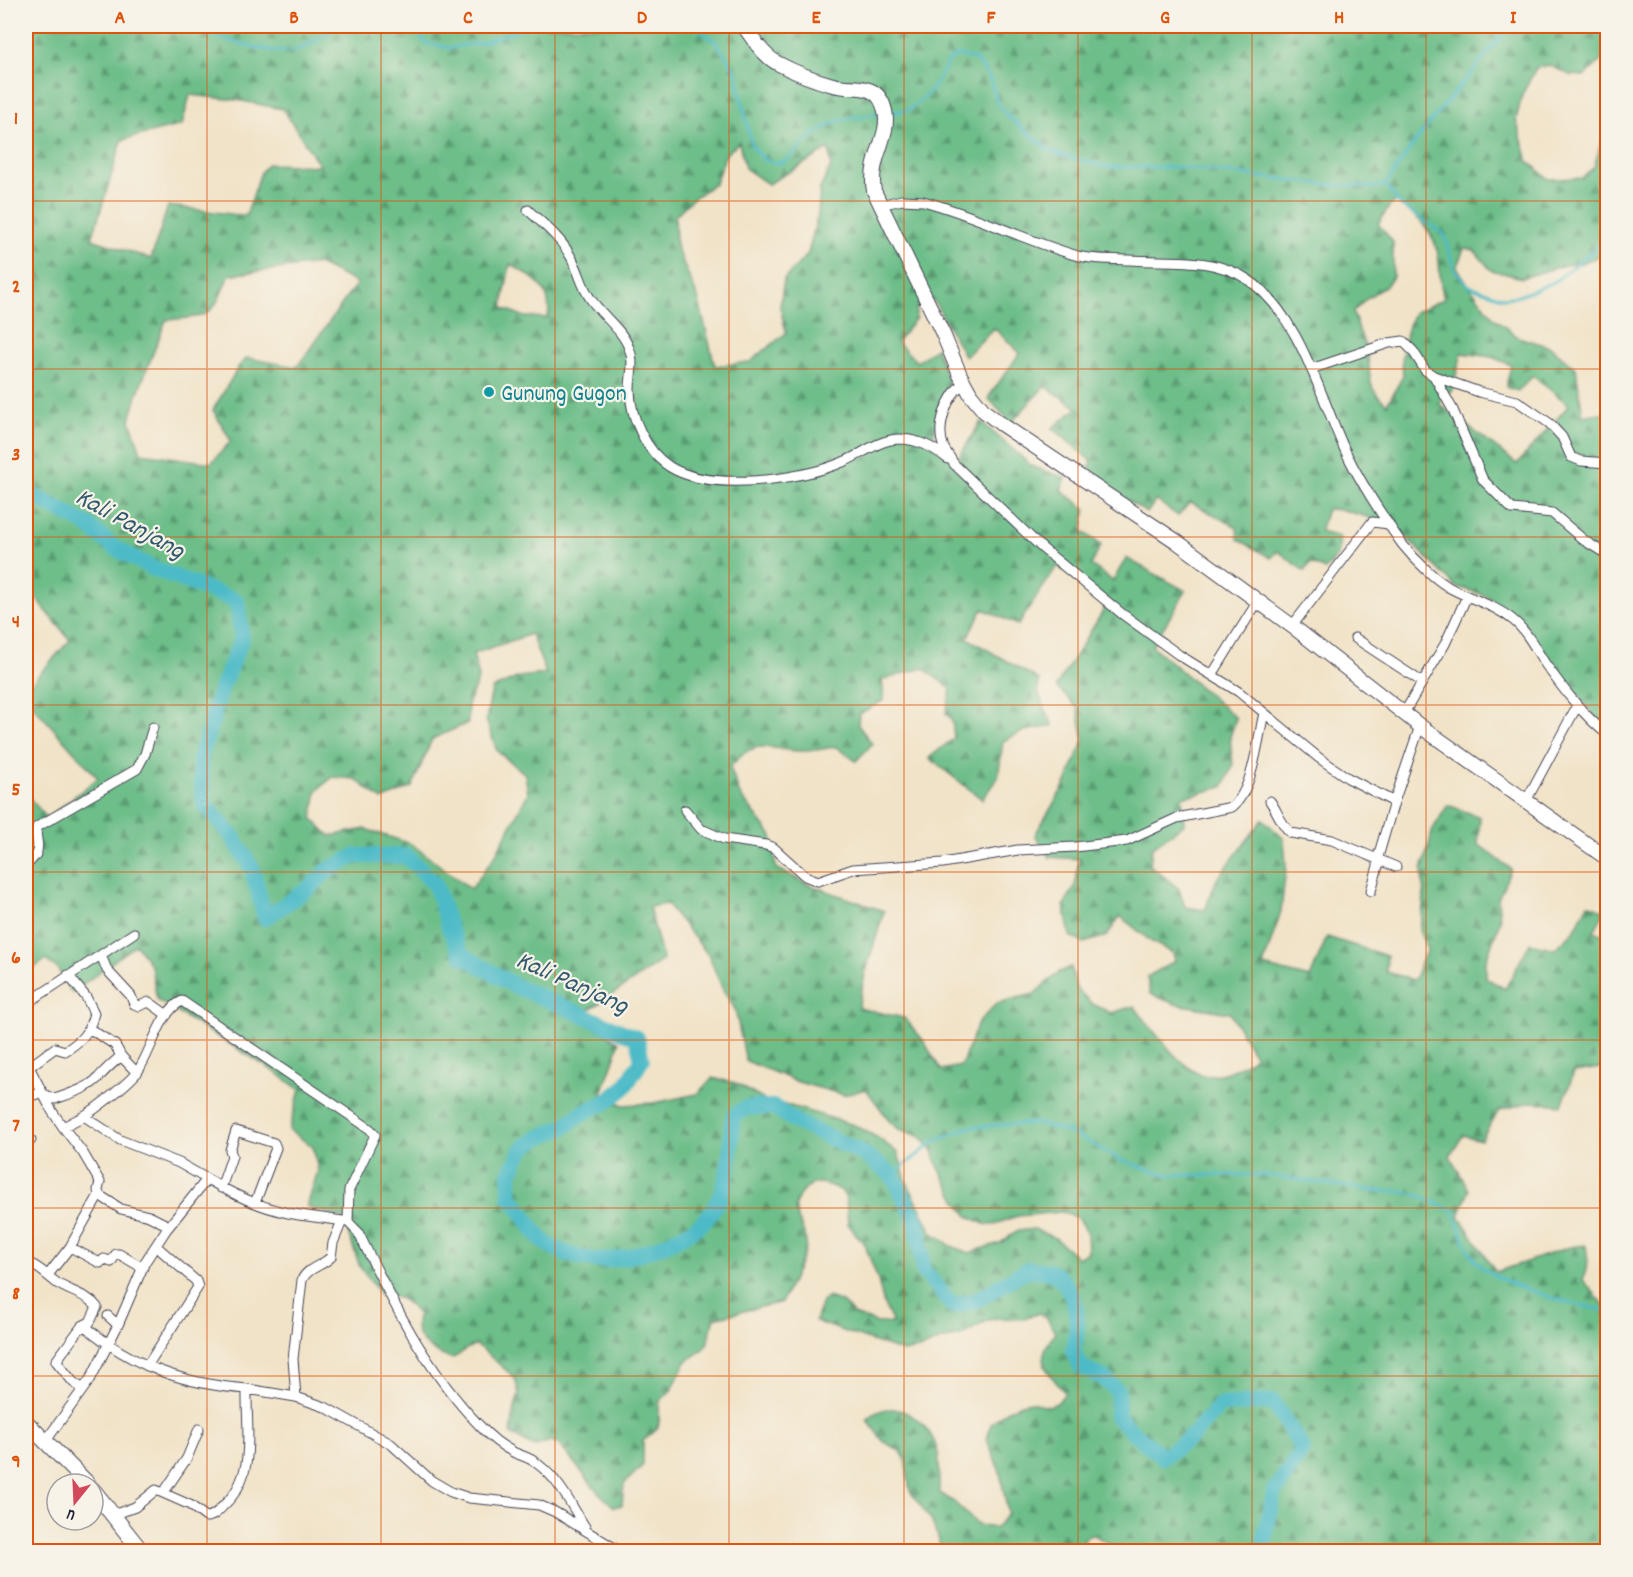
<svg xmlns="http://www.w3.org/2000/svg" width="1633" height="1577" viewBox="0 0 1633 1577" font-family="Dekko,sans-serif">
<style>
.forest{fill:url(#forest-firs);stroke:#487062;stroke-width:1.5;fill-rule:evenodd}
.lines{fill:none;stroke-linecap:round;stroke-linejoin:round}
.stream{stroke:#4ebbc7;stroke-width:3}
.river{stroke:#4ebbc7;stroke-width:16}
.street-casing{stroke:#413f50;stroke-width:11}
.secondary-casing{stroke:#413f50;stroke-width:16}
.primary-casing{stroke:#413f50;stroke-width:17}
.street{stroke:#fff;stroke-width:9}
.secondary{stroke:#fff;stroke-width:14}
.primary{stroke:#fff;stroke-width:15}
.grid{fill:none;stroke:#de560e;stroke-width:1.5;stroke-opacity:0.55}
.culture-dot{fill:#0f9aa8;stroke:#f7f3e8;stroke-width:2}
.labels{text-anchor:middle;stroke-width:4.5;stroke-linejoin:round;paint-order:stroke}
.culture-label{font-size:24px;fill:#0d838f;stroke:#f7f3e8;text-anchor:start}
.water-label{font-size:26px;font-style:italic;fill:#31586c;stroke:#f7f3e8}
.neatline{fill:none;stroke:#de560e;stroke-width:2}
.grid-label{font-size:20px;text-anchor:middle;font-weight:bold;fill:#de560e}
</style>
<defs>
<pattern id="forest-firs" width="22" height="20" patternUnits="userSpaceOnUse" patternTransform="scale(1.5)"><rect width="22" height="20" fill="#6dbe89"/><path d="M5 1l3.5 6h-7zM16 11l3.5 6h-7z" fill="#599a71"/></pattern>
</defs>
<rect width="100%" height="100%" fill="#f7f3e8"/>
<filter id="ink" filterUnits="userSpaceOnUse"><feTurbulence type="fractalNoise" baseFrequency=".0167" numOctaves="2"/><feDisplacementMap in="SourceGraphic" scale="12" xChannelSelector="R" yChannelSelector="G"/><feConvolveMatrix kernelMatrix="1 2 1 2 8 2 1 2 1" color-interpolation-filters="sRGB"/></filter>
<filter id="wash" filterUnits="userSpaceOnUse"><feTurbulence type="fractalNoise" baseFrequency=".008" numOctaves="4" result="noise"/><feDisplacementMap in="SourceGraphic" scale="24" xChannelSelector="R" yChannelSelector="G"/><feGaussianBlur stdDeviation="1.35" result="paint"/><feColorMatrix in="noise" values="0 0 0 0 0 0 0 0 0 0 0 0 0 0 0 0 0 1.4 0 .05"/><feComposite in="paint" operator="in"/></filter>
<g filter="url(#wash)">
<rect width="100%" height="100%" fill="#f1e3c8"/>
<path class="forest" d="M 26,26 L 1607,26 C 1607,58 1608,54 1585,76 L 1570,75 L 1549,65 L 1536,68 L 1522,95 L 1516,120 L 1528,161 L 1548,179 L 1582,178 L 1594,167 L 1607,123 L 1607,253 L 1579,264 L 1565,265 L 1522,278 L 1491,270 L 1474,250 L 1464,248 L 1457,267 L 1469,286 L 1493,317 L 1518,337 L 1551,347 L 1576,369 L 1583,416 L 1607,412 L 1607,726 L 1596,717 L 1575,692 L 1528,629 L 1487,596 L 1455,586 L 1394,525 L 1343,510 L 1327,509 L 1320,532 L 1340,537 L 1338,555 L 1325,570 L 1311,563 L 1304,571 L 1278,551 L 1271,558 L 1238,539 L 1237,527 L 1190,502 L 1178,516 L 1156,500 L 1147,513 L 1086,474 L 1092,462 L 1053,428 L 1077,408 L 1045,386 L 1011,423 L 988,398 L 1020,353 L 994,328 L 965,357 L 933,299 L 916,308 L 916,318 L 897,342 L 917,362 L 936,348 L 949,382 L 931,444 L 957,460 L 981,422 L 1033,467 L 1066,478 L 1061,490 L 1086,509 L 1082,531 L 1101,545 L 1091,565 L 1113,581 L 1126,558 L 1186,591 L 1152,646 L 1236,718 L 1230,737 L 1233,766 L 1223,787 L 1182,797 L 1185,823 L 1152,848 L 1150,865 L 1179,889 L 1185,907 L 1205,910 L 1217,879 L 1263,819 L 1284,839 L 1286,868 L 1281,911 L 1263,966 L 1310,978 L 1327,937 L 1387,956 L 1386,972 L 1414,980 L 1427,949 L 1420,933 L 1424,897 L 1422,870 L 1433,829 L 1448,805 L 1480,817 L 1478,844 L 1511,869 L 1498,899 L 1500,921 L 1486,960 L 1486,978 L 1505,989 L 1530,943 L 1555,949 L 1574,931 L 1588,904 L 1605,911 L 1594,931 L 1607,936 L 1607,1067 L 1574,1072 L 1562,1105 L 1532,1102 L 1499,1110 L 1481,1140 L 1463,1135 L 1450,1156 L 1469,1190 L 1459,1216 L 1496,1272 L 1570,1247 L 1586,1245 L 1588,1262 L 1583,1280 L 1607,1308 L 1607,1551 L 1122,1552 C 1110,1547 1102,1537 1090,1534 L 1084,1540 L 1081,1551 L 939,1551 L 939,1540 L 931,1520 L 910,1491 L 905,1458 L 900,1451 L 883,1441 L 867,1420 C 891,1394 927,1419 936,1446 C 942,1461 937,1478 940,1493 L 954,1502 L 978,1525 L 995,1528 L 1008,1514 L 1000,1472 L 987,1440 L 991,1424 L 1006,1411 L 1021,1404 L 1031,1402 L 1049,1406 L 1057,1403 L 1065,1393 C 1045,1367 1033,1363 1055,1333 L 1047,1318 L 1039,1313 L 1023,1319 L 998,1318 L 988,1320 L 961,1336 L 941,1340 L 923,1348 L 903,1352 L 815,1321 L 822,1302 L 828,1297 L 842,1302 L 854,1315 L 877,1323 L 893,1323 L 884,1305 L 878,1280 L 865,1245 L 848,1224 L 846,1198 L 841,1190 C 827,1184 816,1178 804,1190 C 783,1211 808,1226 806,1246 C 805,1256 787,1291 782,1302 L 714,1318 L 708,1342 L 703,1349 L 686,1362 L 672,1389 L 660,1401 C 656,1424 667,1423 643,1441 L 643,1465 L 624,1484 L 622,1505 L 614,1507 L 598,1492 L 558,1443 L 550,1441 L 534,1447 L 511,1434 L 514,1411 L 519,1394 L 515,1378 L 477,1345 C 464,1346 462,1356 452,1358 C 446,1358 443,1356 438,1353 C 423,1344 411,1334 418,1315 C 405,1298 400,1297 380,1294 L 360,1267 L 343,1218 L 307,1207 L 318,1170 L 313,1147 L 289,1130 L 300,1090 L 274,1071 L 157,1000 L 151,966 L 136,944 L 72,993 L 57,968 L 45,960 L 26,974 L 26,794 L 47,818 L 98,778 L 26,698 L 26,689 L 70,640 L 26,586 ZM 190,95 L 237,100 L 283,109 L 320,166 L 268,164 L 261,172 L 246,216 L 168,206 L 151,259 L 92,239 L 122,140 L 182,125 ZM 739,142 L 745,168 L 768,184 L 829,149 L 831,166 L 820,189 L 818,214 L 808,254 L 784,279 L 780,306 L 786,333 L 750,362 L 715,366 L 698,298 L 676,246 L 675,216 L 691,200 L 715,183 L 726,154 ZM 1396,201 C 1418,217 1436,231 1439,261 C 1440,274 1440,286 1444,299 L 1415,312 L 1408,325 L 1402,357 L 1403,376 L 1387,404 C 1367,388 1371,381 1368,358 C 1365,343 1357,327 1353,312 L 1368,297 L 1386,286 L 1393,277 L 1393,242 L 1378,224 L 1389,207 ZM 318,264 L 357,283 L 297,367 L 247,358 L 239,366 L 213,410 L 231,441 L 211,463 L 141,453 L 130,420 L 138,392 L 166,320 C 213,316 211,318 229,275 ZM 510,264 C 534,278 553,287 548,318 L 525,317 L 503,308 L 504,296 ZM 1462,353 L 1492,357 L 1511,365 L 1506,387 L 1518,391 L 1533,376 L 1569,405 L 1517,464 L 1439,404 L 1452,390 ZM 1057,566 L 1106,601 L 1102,613 L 1056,687 L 1077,707 L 1084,739 L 1066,783 L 1035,835 L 1049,857 L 1079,859 L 1075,887 L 1064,905 L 1070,936 L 1083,943 L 1107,936 L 1120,916 L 1152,942 L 1173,953 L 1175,961 L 1147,977 L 1150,994 L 1175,1004 L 1230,1013 L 1256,1057 C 1241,1066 1227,1075 1208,1076 C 1185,1076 1148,1024 1134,1006 L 1111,1013 L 1092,1004 L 1076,988 L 1071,967 L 1058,973 L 1034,994 L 997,1003 L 978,1023 L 961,1066 L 941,1070 L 923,1040 L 904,1018 L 858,1008 L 865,974 L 884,911 L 807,884 L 776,868 L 772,836 L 740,795 L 730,767 C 757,734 769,751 803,751 C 814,751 826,748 836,747 L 856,761 L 872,744 L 858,725 L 859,714 L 884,700 L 882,680 L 923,668 L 951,689 L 946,713 L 952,720 L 954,738 L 929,758 L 982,799 L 998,778 L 1003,741 L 1024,731 L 1053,726 L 1038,692 L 1039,680 L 967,638 L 983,609 L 1018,625 ZM 531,634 L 546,674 L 519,677 L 492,689 L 486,720 L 497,751 L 525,774 L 528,793 L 495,856 L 471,889 L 411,844 L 365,829 L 330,836 L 312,818 L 317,790 L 333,777 L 355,779 L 382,800 L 412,787 L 432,739 L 468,723 L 468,704 L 479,677 L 473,654 ZM 667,904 L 709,956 L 723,990 L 735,1009 L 746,1061 L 798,1082 L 844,1095 L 866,1089 L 891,1123 L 899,1129 L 921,1137 L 933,1151 L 937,1164 L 957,1202 L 968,1216 L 984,1224 L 992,1225 L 1018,1216 L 1061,1212 L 1070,1214 L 1077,1218 L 1087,1232 L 1088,1252 L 1078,1258 L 1055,1238 L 1034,1229 L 1018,1231 L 1000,1243 L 969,1253 L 951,1246 L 932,1232 L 906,1180 L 898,1153 L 878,1138 L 854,1125 L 787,1105 L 764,1100 L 735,1083 L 713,1078 L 697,1094 L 654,1103 L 623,1105 L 602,1094 C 607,1076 615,1060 619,1042 L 576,1016 L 598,1004 L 663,960 L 649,907 Z"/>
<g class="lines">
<path class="stream" d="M 189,26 C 211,35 274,57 297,50 C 311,45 325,34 337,26
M 412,26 L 426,43 L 451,48 L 483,42 L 528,26
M 694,26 L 716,42 L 735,70 L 752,146 L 764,160 L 779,163 L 787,160 L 804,142 L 825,127 L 840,120 L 882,113
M 888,113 L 908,110 L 921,100 L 933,88 L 951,58 L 960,55 L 976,60 L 981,66 L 990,79 L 998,105 L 1010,118 L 1049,150 L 1065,156 L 1107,167 L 1178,167 L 1320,184 L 1374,187 L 1386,185 C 1421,127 1468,80 1509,26
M 1386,185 L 1400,205 L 1444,234 L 1454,269 L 1469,286 L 1505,298 L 1519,296 L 1554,282 L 1608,239
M 892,1175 L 934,1142 L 970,1127 L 1037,1123 L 1074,1134 L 1121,1160 L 1156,1172 L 1172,1175 L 1265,1175 L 1378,1191 C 1410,1189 1427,1198 1454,1212 C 1459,1228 1465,1245 1474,1259 C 1492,1284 1574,1305 1604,1310 L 1608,1309"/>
<path class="river" d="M 26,492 L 86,524 L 115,548 L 152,568 L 237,601 L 242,638 L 221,689 L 200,759 L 204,804 L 232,836 L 252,868 L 265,918 L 309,888 L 327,871 L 355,856 L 406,856 L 435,884 L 450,930 L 462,955 L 517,987 L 637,1038 L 642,1060 L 624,1088 L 606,1102 L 580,1114 L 564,1127 L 540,1137 L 523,1148 L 510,1174 L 510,1197 C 527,1214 529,1231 550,1246 C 565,1255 590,1262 607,1260 C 636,1258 693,1237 710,1214 C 732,1183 730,1152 733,1117 L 745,1108 L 774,1107 L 796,1122 L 864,1154 L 892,1175 L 918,1224 L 923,1270 L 953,1306 L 975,1301 L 1028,1269 C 1036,1270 1050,1270 1056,1275 C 1079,1292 1080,1326 1073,1351 L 1081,1367 L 1104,1378 L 1118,1392 L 1117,1416 L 1135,1434 L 1163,1457 L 1191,1437 L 1220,1405 L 1273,1402 L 1303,1449 L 1274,1493 L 1266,1530 L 1264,1552"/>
</g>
</g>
<g filter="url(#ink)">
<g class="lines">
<defs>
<path id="street" d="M 880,205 L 902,200 L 923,201 C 976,215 1026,241 1078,256 C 1094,260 1113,259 1129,260 C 1170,263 1211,256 1247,279 C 1298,312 1320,395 1344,448 C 1359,481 1381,514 1402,544 C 1414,559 1437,582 1454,590 C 1474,600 1496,606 1513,620 C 1527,631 1536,650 1546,665 C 1564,690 1583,715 1608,735
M 528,210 C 543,224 561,238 571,257 C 579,270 581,285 590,298 C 601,315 622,329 629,348 C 635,361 630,376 630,389 C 630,417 646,452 670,467 C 710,492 802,480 843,462 C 861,455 878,440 898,439 C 918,439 933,447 948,459
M 1311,369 L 1389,343 L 1403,341 L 1413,351 L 1425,370 L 1434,376 L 1479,392 L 1517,401 L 1549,423 L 1562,437 L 1571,457 L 1581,461 L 1608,463
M 1434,376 L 1453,410 L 1483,480 L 1512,509 L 1552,513 L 1585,541 L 1608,555
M 964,382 C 947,397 935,426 944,448 C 947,453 951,459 954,464 L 1042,548 L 1121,613 L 1179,655 L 1239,692 L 1319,758 L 1348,778 L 1394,802
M 1292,626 L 1372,522 L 1389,524
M 1355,638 L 1422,682
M 1212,675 L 1258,601
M 1404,713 L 1445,644 L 1467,596
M 1270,801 C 1277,810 1281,825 1291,833 L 1332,840 L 1396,867
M 1526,801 L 1577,706
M 685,810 L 701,829 L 724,839 L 766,845 L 774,848 L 805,876 L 818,881 L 853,869 L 943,863 L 1018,850 L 1075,847 L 1127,841 L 1177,818 L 1232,807 C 1253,791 1258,738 1264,713
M 26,866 C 29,862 34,858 36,854 C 41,845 34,837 37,827 L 137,769 L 145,754 L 153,727
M 1371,891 L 1378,866 L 1378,857 L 1394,802 L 1420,726
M 101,955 L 107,970 L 131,996 L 134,1004 L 139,1006 L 149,1002 L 167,1015
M 26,1004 L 134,933
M 90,1029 L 115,1045 L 121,1056 L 137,1073
M 26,1061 L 52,1111 L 63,1127 L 84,1116 L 120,1140 L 179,1163 L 207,1179 L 166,1230 L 145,1262 L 118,1325 L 91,1378 L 45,1442
M 29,1067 L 55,1048 L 65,1051 C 82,1041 90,1031 94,1013 L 86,997 L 68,975
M 43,1094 L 55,1099 C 69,1094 88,1089 99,1077 C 106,1069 113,1063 121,1056
M 26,1097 L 42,1093
M 84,1116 C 96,1109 130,1082 138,1071 C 151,1052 160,1011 182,1001 L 370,1129 L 375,1135 L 349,1190 L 348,1222 C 328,1218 308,1217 288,1213 C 259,1207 232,1194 207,1179
M 63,1127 L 83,1153 L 100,1182 L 98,1190 L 99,1195 L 121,1209 L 149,1216 L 169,1226
M 26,1140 L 31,1140
M 221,1188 L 232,1156 L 230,1150 L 236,1131 L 274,1143 L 276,1148 L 255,1203
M 348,1222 L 358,1232 C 392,1301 425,1369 479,1425 C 489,1436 501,1446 515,1453 C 523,1456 533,1459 539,1465 C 560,1481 571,1505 585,1527
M 70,1247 L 100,1263 L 104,1259 L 111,1262 L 116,1254 L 119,1254 L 143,1268
M 26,1262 C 39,1266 46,1275 57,1283 C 70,1292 87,1294 97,1307 L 90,1322 L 82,1326 L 56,1361 L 73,1382 L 83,1389
M 48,1275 L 70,1247 L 99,1195
M 108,1316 L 118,1325
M 85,1326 C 133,1367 184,1384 247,1389 C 246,1429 257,1474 225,1504 C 219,1510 214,1517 206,1517 L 190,1505 L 156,1490 L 135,1507 L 113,1515
M 147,1366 L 198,1287 L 196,1281 L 156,1246
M 247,1389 L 296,1397 L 325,1407 L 391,1444 L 432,1481 L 451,1492 L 469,1498 L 539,1505 L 555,1512 L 621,1552
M 296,1397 L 293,1359 L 302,1280 C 307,1268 322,1266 331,1257 L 333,1243 L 342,1221
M 164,1492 L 187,1458 L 199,1429"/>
<path id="secondary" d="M 744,26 C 753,39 763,55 777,63 C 794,72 814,80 833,85 C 854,91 878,80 885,111 C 891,136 868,159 874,191 L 943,334 L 960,375 L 971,395 L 984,411 L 1001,424 L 1176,541 L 1296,629 L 1420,726 L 1608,859"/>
<path id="primary" d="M 26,1422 L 88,1484
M 93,1490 L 142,1552"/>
</defs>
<use href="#street" class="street-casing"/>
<use href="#secondary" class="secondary-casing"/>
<use href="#primary" class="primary-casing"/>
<use href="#street" class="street"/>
<use href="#secondary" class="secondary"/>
<use href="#primary" class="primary"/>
</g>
</g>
<path class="grid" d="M 207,26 L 207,1552M 381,26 L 381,1552M 555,26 L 555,1552M 729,26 L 729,1552M 904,26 L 904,1552M 1078,26 L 1078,1552M 1252,26 L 1252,1552M 1426,26 L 1426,1552M 26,201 L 1608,201M 26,369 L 1608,369M 26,537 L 1608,537M 26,705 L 1608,705M 26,872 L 1608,872M 26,1040 L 1608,1040M 26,1208 L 1608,1208M 26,1376 L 1608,1376"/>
<circle class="culture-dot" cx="489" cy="392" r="6"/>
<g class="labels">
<g class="culture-label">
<text x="501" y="400">Gunung Gugon</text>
</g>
<g class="water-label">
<text transform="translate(131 522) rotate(29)" y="9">Kali Panjang</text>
<text transform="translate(573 981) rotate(24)" y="9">Kali Panjang</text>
</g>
</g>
<rect width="1633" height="1577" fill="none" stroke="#f7f3e8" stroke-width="66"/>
<g transform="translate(75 1502) rotate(198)"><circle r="28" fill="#f7f3e8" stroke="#a29fa3" stroke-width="1.5"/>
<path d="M0-4.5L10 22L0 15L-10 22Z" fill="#d1495b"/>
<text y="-9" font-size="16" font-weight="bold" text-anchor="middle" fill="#22223b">U</text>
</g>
<rect x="33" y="33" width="1567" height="1511" class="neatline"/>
<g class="grid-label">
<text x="120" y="23">A</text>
<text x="294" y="23">B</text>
<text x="468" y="23">C</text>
<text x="642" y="23">D</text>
<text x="816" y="23">E</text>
<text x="991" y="23">F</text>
<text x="1165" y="23">G</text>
<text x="1339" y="23">H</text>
<text x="1513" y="23">I</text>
<text x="16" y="124">1</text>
<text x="16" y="292">2</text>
<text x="16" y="460">3</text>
<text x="16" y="627">4</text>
<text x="16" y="795">5</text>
<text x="16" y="963">6</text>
<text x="16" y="1131">7</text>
<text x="16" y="1299">8</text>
<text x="16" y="1467">9</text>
</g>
</svg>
